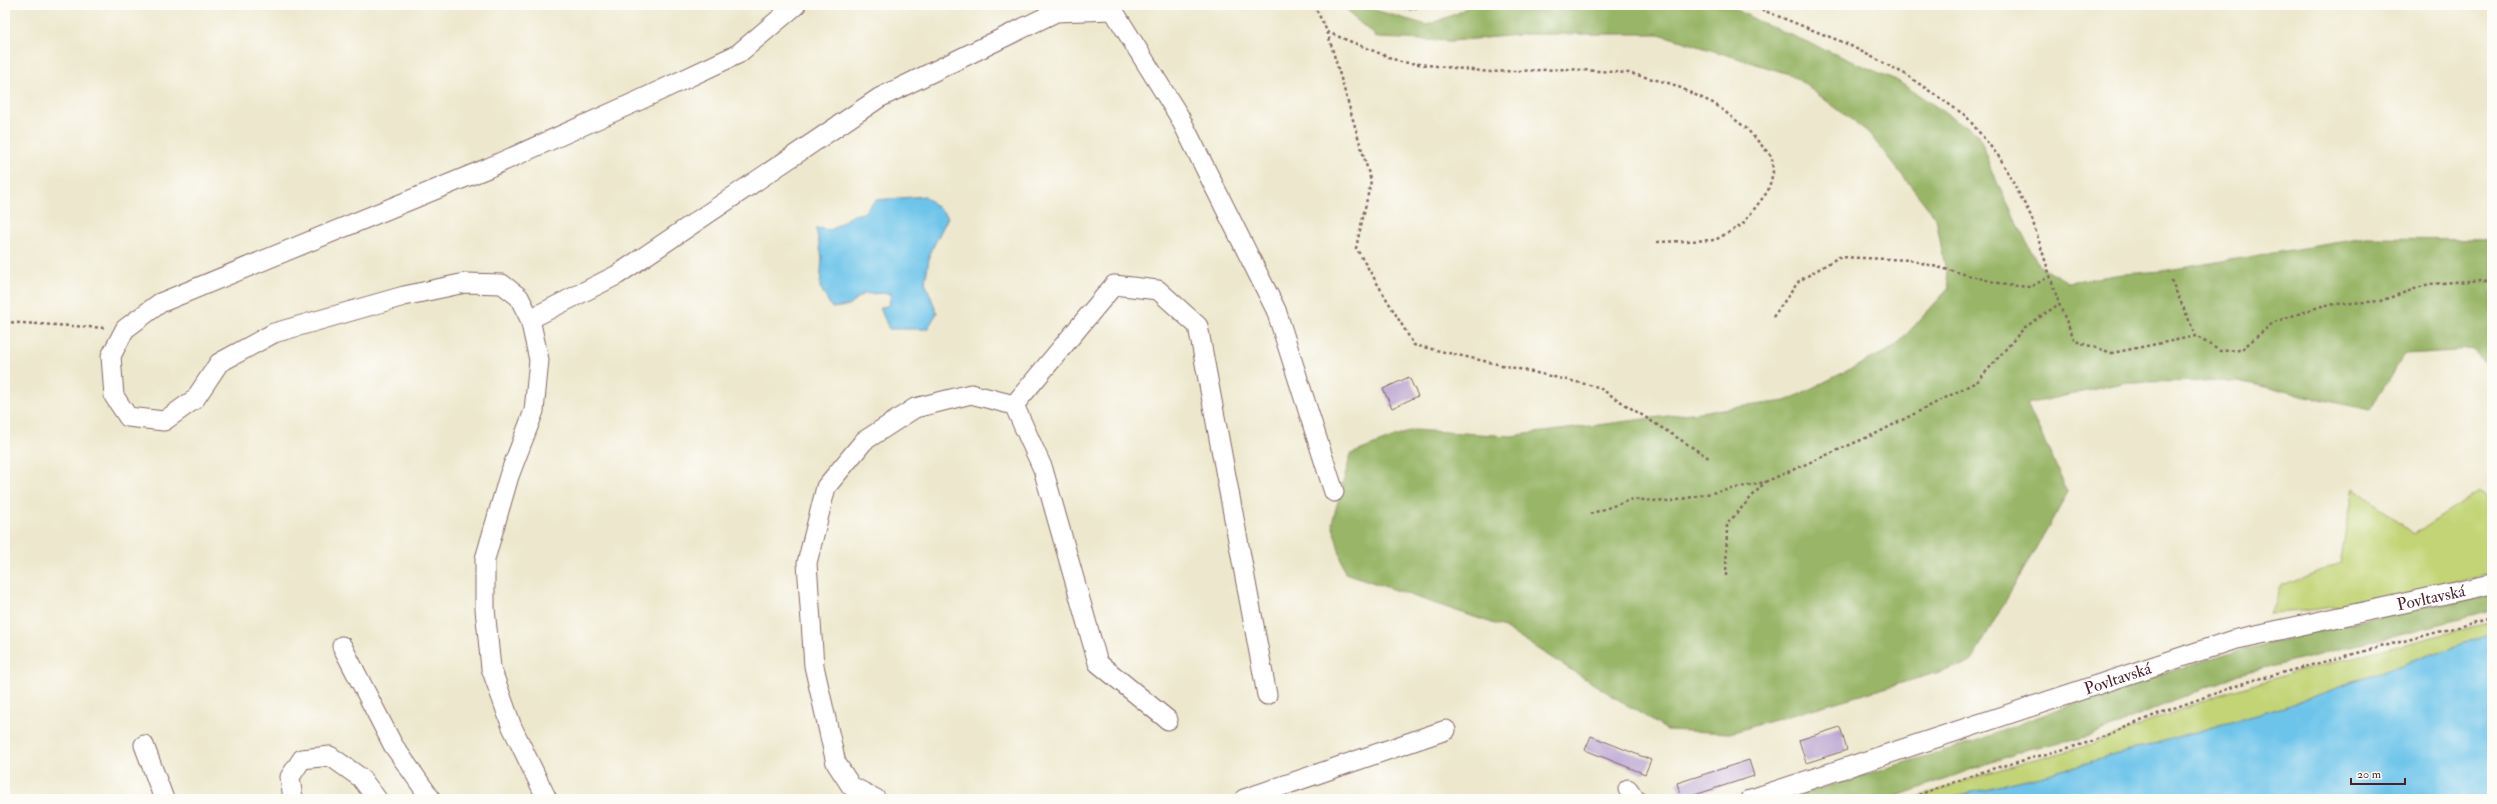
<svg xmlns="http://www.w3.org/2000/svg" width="2497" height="804" viewBox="0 0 2497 804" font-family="'IM FELL Double Pica',serif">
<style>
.green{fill:#c2d476;stroke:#867a50}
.forest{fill:#99b667;stroke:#726a49}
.water{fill:#6dc4ea;stroke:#5c728a}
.building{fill:#b9a2d0}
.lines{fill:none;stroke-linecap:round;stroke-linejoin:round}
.minor-casing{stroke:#836564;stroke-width:21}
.path{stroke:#836564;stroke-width:2.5;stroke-dasharray:3 3;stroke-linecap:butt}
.minor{stroke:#fff;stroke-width:19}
.labels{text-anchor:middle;stroke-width:3;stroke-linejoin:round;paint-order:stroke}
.street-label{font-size:17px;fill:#4a1f2b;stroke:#fdfcf7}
</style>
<rect width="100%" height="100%" fill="#fdfcf7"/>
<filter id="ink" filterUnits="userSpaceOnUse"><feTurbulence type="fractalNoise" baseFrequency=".025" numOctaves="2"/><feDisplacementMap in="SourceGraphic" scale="8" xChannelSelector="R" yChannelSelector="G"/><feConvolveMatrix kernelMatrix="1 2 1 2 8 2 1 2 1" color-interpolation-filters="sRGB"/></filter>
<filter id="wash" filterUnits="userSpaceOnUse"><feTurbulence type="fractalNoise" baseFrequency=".012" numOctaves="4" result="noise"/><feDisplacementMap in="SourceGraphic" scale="16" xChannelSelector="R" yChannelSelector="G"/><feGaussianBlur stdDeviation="0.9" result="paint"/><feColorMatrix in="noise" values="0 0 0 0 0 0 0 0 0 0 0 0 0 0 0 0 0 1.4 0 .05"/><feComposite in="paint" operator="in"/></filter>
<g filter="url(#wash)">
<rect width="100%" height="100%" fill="#ede8cd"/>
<path class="green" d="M 2354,487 L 2414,534 L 2479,492 L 2492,498 L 2492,574 C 2419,591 2345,610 2270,613 L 2280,587 L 2340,563 Z
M 2492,622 L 2492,633 L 2284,707 L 2048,774 L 1943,799 L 1914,799 L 1987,773 L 2090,745 L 2218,695 L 2296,672 Z"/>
<path class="forest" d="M 1344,5 L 1366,5 L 1371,9 L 1427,25 L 1458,13 L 1470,5 L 1728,5 L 1758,21 L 1896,80 L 1979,135 L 1997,182 L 2038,265 L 2068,282 L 2124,274 L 2162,271 L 2365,238 L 2492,239 L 2492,370 L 2473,350 L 2404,354 L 2370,410 L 2238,381 L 2127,382 L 2027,404 L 2068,492 L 1970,663 L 1730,733 L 1667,730 L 1501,626 L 1345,573 L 1332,523 L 1351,454 L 1413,430 L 1511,436 L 1786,401 L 1895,347 L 1949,288 L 1936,218 L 1868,132 L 1792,75 L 1659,34 L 1529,34 L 1452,41 L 1378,38 L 1353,17 Z
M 2492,596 L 2492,611 L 2239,674 L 2090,736 L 2028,749 L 1889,799 L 1785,799 L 1976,741 L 2108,690 L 2239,651 L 2409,609 Z"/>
<path class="water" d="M 925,196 L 948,217 L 930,253 L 925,282 L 937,313 L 927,329 L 889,329 L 880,308 L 889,305 L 891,293 L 863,294 L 848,306 L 832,308 L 820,287 L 822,258 L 816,228 L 831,230 L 851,216 L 863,213 L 876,200 Z
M 2492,633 L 2492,799 L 1943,799 L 2048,774 L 2284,707 Z"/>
<g id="blocks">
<path class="building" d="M 1409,377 L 1418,396 L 1392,408 L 1383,389 Z
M 1840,727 L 1847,750 L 1806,763 L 1799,740 Z
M 1591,736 L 1651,760 L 1645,774 L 1585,750 Z
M 1749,760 L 1754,776 L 1682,799 L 1677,783 Z"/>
</g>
</g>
<g filter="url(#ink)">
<use href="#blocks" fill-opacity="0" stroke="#836564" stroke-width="1"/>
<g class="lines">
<defs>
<g id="minor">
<path d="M 530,319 L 617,275 L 879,98 L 1056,12 L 1113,10 L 1179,116 L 1276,310 L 1334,492"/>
<path d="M 1014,405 L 1114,285 L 1158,290 L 1198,326 L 1267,695"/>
<path d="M 342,646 L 393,745 L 431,799"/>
<path d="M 144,745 L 164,799"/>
<path d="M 1628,789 L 1635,799"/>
<path d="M 293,799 L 290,777 L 302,759 L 330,756 L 361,778 L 377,799"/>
<path d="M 547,799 L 512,727 L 491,668 L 485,609 L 485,559 L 509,476 L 534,411 L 539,360 L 530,319 L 519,297 L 502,284 L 465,283 L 404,296 L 274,333 L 219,363 L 195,399 L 164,421 L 128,417 L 114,396 L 111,356 L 125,329 L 160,303 L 488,168 L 640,100 L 738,54 L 796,5"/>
<path d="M 876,799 L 851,786 L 836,763 L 814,666 L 807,563 L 826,487 L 864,441 L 915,408 L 971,394 L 1014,405 L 1043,469 L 1098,663 L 1168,720"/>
<path d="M 1244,799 L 1446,730"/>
<path id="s1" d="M 1751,799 L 2233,640 L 2492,584"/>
</g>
</defs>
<use href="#minor" class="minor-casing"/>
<path class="path" d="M 1314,5 L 1327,31 L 1371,181 L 1356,248 L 1414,345 L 1598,387 L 1709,458
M 1391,5 L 1409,9 L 1432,5
M 1750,5 L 1845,43 L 1905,74 L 1966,116 L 2000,158 L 2031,216 L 2059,304 L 2075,341 L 2112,353 L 2196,336 L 2220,351 L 2241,350 L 2274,322 L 2325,305 L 2380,301 L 2429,284 L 2482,280 L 2492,282
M 1327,32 L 1401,62 L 1490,72 L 1567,69 L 1629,73 L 1672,84 L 1715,104 L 1746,128 L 1772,157 L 1773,173 L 1768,191 L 1742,225 L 1715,240 L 1656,242
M 2171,280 L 2196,336
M 1773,317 L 1799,281 L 1839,257 L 1910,260 L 2006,285 L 2030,287 L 2051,276
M 5,322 L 106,328
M 1590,514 L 1633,499 L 1668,502 L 1765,482 L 1877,433 L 1978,381 L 2024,328 L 2059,304
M 1726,576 L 1727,524 L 1765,482
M 1907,799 L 1988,770 L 2090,742 L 2160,713 L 2250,681 L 2492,618"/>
<use href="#minor" class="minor"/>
</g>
</g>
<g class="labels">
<g class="street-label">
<text dy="6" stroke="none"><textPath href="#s1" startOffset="710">Povltavská</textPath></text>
<text dy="6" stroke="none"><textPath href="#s1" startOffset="386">Povltavská</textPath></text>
</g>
</g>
<rect width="2497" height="804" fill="none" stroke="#fdfcf7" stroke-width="20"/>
<path d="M2351 778v6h54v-6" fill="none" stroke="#4a1f2b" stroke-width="2"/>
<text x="2357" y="778" font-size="12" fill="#4a1f2b" stroke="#fdfcf7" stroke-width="3" paint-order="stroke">20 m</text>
</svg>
